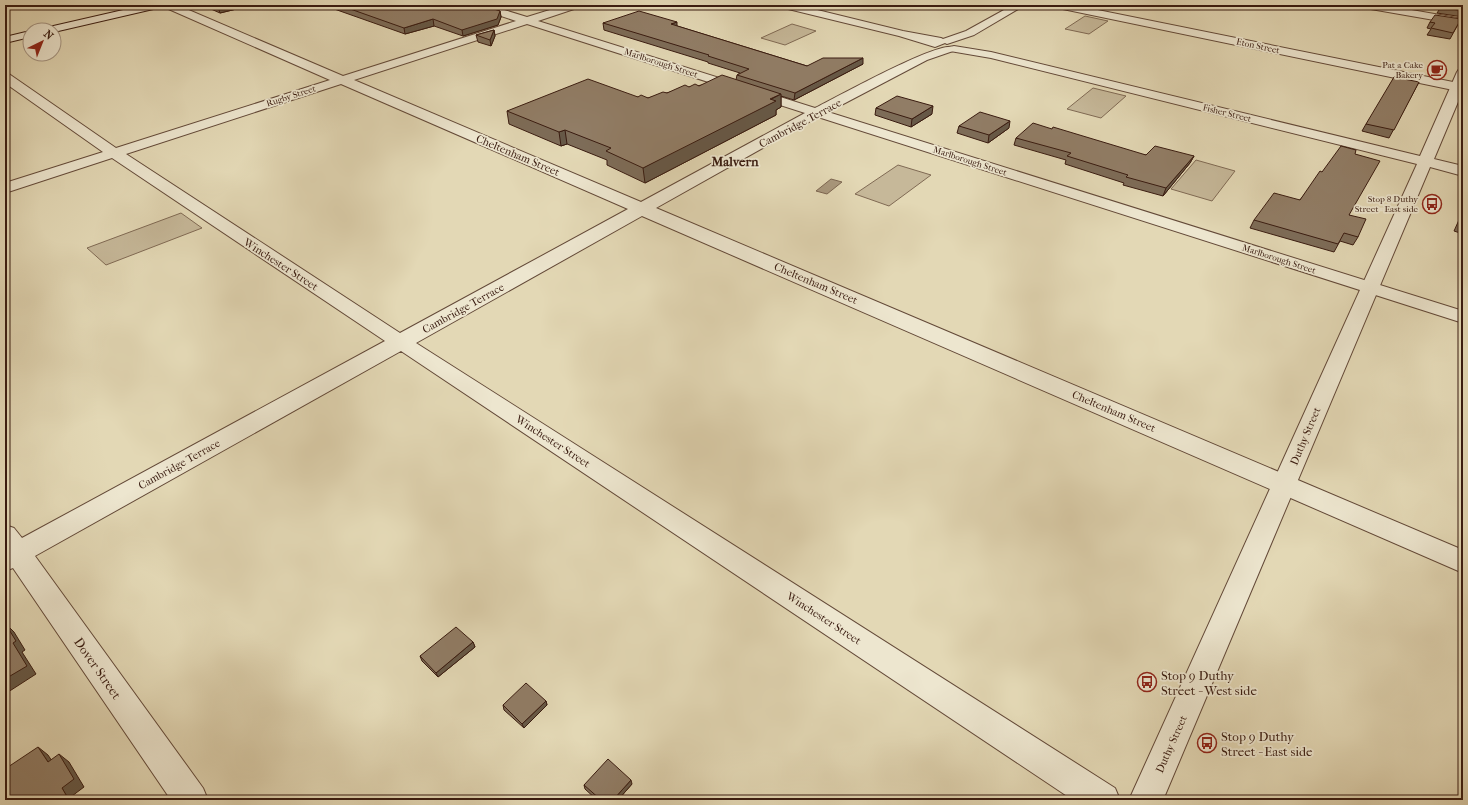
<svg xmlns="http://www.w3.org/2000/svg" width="1468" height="805" viewBox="0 0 1468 805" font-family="'IM FELL French Canon',serif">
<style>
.green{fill:#c6b899;stroke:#806a54}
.water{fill:#a9987d;stroke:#7c6651}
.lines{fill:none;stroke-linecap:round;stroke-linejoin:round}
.minor-casing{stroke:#644a39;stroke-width:2}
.tertiary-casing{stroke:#644a39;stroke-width:2}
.secondary-casing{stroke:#391b10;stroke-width:2}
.minor{fill:#ede6cf;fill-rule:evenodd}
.tertiary{fill:#ede6cf;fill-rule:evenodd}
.secondary{fill:#ede6cf;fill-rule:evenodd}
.wall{fill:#7d6c58;stroke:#391b10}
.shaded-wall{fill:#665847;stroke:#391b10}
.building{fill:#917d66;stroke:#391b10}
.labels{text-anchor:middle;stroke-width:3.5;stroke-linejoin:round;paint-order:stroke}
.far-street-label{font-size:9px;fill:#391b10;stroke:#ede6cf}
.far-poi-label{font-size:9px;fill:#391b10;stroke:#ede6cf;text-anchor:end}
.street-label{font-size:11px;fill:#391b10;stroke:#ede6cf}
.far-district-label{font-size:13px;font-weight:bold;fill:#391b10;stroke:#ede6cf}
.near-street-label{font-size:13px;fill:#391b10;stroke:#ede6cf}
.near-poi-label{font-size:13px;fill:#391b10;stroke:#ede6cf;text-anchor:start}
</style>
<rect width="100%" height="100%" fill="#e3d8b5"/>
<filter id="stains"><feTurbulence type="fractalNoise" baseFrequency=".005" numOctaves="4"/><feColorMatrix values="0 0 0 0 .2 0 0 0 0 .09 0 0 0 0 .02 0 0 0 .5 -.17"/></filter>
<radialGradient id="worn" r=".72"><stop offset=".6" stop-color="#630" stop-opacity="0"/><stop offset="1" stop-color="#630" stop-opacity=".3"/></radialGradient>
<path class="green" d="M 1085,16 L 1108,21 L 1089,34 L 1065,29 Z
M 792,24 L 816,31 L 785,45 L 761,38 Z
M 1093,88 L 1126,96 L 1101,118 L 1067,109 Z
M 1196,160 L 1235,171 L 1212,201 L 1171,189 Z
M 898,165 L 931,175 L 889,206 L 855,194 Z
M 181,213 L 202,228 L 106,265 L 87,248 Z"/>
<path class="water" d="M 831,179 L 842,182 L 827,194 L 816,191 Z"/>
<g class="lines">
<defs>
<path id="minor" d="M 163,5 L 177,5 L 343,76 L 516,21 L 474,7 L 473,5 L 488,5 L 527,17 L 566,5 L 581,5 L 580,7 L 538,21 L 815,108 C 837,97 936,42 953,47 L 955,49 L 953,51 L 927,60 L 828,112 L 1463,311 L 1463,323 L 818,117 L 656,208 L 1463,550 L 1463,573 L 642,216 L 416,343 L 1115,788 L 1120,800 L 1073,800 L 401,351 L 35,556 L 203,788 L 208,800 L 171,800 L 13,568 L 5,571 L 5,525 L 14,528 L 22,538 L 385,341 L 112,158 L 5,193 L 5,183 L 103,152 L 5,83 L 5,73 L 9,74 L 116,148 L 330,80 L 164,7 ZM 527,24 L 805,113 L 641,202 L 354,80 ZM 341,84 L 628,209 L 400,333 L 126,154 Z
M 1013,5 L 1025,5 L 974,35 L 947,44 L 941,41 L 943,39 L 966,31 Z
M 1053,5 L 1073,5 L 1458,83 L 1462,84 L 1463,89 L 1458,91 L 1058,8 Z
M 1360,5 L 1383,5 L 1463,19 L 1463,25 L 1365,8 Z"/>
<path id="tertiary" d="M 779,5 L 797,5 L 903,31 L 941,38 L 947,41 L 945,43 L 935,47 L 899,36 L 780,7 Z
M 954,46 L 991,52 L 1420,156 L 1457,72 L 1459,69 L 1463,68 L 1463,90 L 1434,159 L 1463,166 L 1463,176 L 1430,167 L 1163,800 L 1129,800 L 1417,164 L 991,58 L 950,51 L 948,49 L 950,47 Z"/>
<path id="secondary" d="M 145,5 L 163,5 L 162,7 L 54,32 L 54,30 L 44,30 L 49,27 Z
M 30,31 L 30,37 L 5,43 L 5,37 Z"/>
</defs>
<use href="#minor" class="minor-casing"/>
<use href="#tertiary" class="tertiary-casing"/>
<use href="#secondary" class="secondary-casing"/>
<use href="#minor" class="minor"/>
<use href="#tertiary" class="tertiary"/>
<use href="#secondary" class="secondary"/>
</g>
<path class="wall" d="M 202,5 L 253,5 L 220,13 Z
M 253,5 L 275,5 L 261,8 Z
M 323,5 L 481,5 L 500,11 L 501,17 L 498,25 L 463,36 L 434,26 L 405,34 Z
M 493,5 L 505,5 L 504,8 Z
M 523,5 L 544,5 L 533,8 Z
M 1463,5 L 1463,17 L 1437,13 L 1441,7 Z
M 1461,19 L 1450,39 L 1427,35 L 1431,29 L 1427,28 L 1430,22 Z
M 603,23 L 677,26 L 807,66 L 863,64 L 794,100 L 781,96 L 781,107 L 776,110 L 776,115 L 645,183 L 607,165 L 607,160 L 567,144 L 561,146 L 509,124 L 507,111 L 638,97 L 648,98 L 689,87 L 736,80 L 737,75 L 740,73 L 708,63 L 708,62 L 604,30 Z
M 494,30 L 495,36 L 491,46 L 478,42 L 476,35 Z
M 1419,82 L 1389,138 L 1362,131 L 1366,124 Z
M 876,108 L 932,114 L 911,127 L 875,115 Z
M 959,126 L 1009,128 L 988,143 L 957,133 Z
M 1016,138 L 1146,155 L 1194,156 L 1190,163 L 1163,196 L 1123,185 L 1124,183 L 1065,164 L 1066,160 L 1014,145 Z
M 1355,154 L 1349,215 L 1358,237 L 1353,245 L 1340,241 L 1334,252 L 1250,228 L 1254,220 L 1300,200 L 1322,172 Z
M 1463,211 L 1463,234 L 1454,231 Z
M 473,642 L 475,647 L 438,677 L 422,661 L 420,656 Z
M 546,701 L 547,705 L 524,728 L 504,710 L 503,705 Z
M 632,784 L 618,800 L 597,800 L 585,789 L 584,785 Z"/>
<path class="shaded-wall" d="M 225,5 L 253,5 L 220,13 L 218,7 Z
M 260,5 L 275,5 L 261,8 Z
M 533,5 L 544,5 L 533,8 Z
M 500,11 L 501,17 L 498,25 L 463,36 L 462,30 Z
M 433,19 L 434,26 L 405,34 L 404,28 Z
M 677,22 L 677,28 L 671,24 Z
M 494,30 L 495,36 L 491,46 L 490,40 Z
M 863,58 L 863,64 L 794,100 L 795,93 Z
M 781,94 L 781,107 L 776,110 L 776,115 L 645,183 L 643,168 Z
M 933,106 L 932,114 L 911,127 L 912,119 Z
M 1010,121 L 1009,128 L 988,143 L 989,135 Z
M 565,130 L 567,144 L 561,146 L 559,132 Z
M 1194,156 L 1190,163 L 1163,196 L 1166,188 Z
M 5,623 L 14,632 L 25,650 L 22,652 L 36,674 L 5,694 Z
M 473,642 L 475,647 L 438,677 L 436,673 Z
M 546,701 L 547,705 L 524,728 L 522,724 Z
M 38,747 L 48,755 L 58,770 L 48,762 Z
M 59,754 L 69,762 L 84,787 L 72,796 L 74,800 L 69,800 L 62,788 Z
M 631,780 L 632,784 L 618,800 L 613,800 Z"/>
<path class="building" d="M 214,5 L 225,5 L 218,7 Z
M 339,5 L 481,5 L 500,11 L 497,19 L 462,30 L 433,19 L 404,28 Z
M 1442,5 L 1463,5 L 1463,11 L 1441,7 Z
M 639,11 L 677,22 L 671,24 L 807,66 L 823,58 L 863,58 L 795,93 L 737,75 L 749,69 L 708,56 L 709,55 L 603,23 Z
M 1435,15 L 1461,19 L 1453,33 L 1431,28 L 1435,23 L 1430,22 Z
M 494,30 L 490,40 L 476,35 Z
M 722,75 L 781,94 L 770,99 L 776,101 L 643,168 L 606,151 L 611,148 L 565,130 L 559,132 L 507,111 L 588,79 L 638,97 L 641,95 L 648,98 L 663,92 L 667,93 L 685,85 L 689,87 L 695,84 L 699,86 Z
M 1394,77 L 1419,82 L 1394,130 L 1366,124 Z
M 897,96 L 933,106 L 912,119 L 876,108 Z
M 980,112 L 1010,121 L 989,135 L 959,126 Z
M 1033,123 L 1052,129 L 1053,127 L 1146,155 L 1155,146 L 1194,156 L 1166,188 L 1126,177 L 1128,175 L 1067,156 L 1071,153 L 1016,138 Z
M 1341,146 L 1356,150 L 1355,154 L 1380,161 L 1349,215 L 1366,219 L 1358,237 L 1344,233 L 1338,244 L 1254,220 L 1274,193 L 1300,200 L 1320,171 L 1322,172 Z
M 1463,215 L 1463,224 L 1460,223 Z
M 5,623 L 16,641 L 13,643 L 27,666 L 5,679 Z
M 456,627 L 473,642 L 436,673 L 420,656 Z
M 526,683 L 546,701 L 522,724 L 503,705 Z
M 38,747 L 48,762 L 59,754 L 74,779 L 62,788 L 69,800 L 5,800 L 5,769 Z
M 608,759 L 631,780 L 613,800 L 601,800 L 584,785 Z"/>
<defs>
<symbol id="cafe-ring" viewBox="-11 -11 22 22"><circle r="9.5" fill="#ede6cf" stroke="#8f2418" stroke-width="1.5"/><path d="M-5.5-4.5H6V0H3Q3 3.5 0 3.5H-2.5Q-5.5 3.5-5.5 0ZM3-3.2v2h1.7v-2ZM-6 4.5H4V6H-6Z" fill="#8f2418"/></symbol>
<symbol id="bus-ring" viewBox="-11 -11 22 22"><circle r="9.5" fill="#ede6cf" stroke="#8f2418" stroke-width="1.5"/><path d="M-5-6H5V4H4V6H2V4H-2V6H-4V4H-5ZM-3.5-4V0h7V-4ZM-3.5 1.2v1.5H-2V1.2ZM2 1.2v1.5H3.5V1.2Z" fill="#8f2418"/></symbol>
</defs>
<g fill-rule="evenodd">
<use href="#cafe-ring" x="1426" y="59" width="22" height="22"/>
<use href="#bus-ring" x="1421" y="193" width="22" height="22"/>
<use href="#bus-ring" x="1136" y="671" width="22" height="22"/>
<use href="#bus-ring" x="1196" y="732" width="22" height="22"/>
</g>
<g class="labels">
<g class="far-street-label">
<text transform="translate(1258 46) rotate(12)" y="3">Eton Street</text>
<text transform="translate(661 63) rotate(18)" y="3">Marlborough Street</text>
<text transform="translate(291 96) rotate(-18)" y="3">Rugby Street</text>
<text transform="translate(1227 113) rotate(14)" y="3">Fisher Street</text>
<text transform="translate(970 161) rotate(18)" y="3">Marlborough Street</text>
<text transform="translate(1279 259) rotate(18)" y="3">Marlborough Street</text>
</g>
<g class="far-poi-label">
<text x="1423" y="68">Pat-a-Cake<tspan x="1423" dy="10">Bakery</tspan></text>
<text x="1418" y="202">Stop 8 Duthy<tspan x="1418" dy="10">Street - East side</tspan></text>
</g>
<g class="street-label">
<text transform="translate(800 123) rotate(-28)" y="4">Cambridge Terrace</text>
<text transform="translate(518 155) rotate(23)" y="4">Cheltenham Street</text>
<text transform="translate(281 264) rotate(33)" y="4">Winchester Street</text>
<text transform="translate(816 283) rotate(23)" y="4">Cheltenham Street</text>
<text transform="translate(463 308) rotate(-29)" y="4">Cambridge Terrace</text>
<text transform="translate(1114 411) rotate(23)" y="4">Cheltenham Street</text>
<text transform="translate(1305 436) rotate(-67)" y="4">Duthy Street</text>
<text transform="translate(553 441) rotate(33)" y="4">Winchester Street</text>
<text transform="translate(179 464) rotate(-29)" y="4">Cambridge Terrace</text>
<text transform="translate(824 618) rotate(33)" y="4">Winchester Street</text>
<text transform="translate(1171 744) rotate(-66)" y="4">Duthy Street</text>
</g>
<g class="far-district-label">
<text x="735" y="166">Malvern</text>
</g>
<g class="near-street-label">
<text transform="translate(98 668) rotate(55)" y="5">Dover Street</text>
</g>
<g class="near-poi-label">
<text x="1161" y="680">Stop 9 Duthy<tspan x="1161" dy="15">Street - West side</tspan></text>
<text x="1221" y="741">Stop 9 Duthy<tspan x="1221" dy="15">Street - East side</tspan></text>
</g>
</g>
<rect width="1468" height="805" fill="none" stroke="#e3d8b5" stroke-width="20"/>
<rect x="6" y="6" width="1456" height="793" fill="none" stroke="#391b10" stroke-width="2"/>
<rect x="10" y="10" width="1448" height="785" fill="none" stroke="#391b10"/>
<g transform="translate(42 42) rotate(43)"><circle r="19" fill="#ede6cf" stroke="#a59583"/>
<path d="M0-3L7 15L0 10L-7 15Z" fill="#8f2418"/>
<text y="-6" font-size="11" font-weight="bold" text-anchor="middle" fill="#391b10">N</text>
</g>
<rect width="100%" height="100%" filter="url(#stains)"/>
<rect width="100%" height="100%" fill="url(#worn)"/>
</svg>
